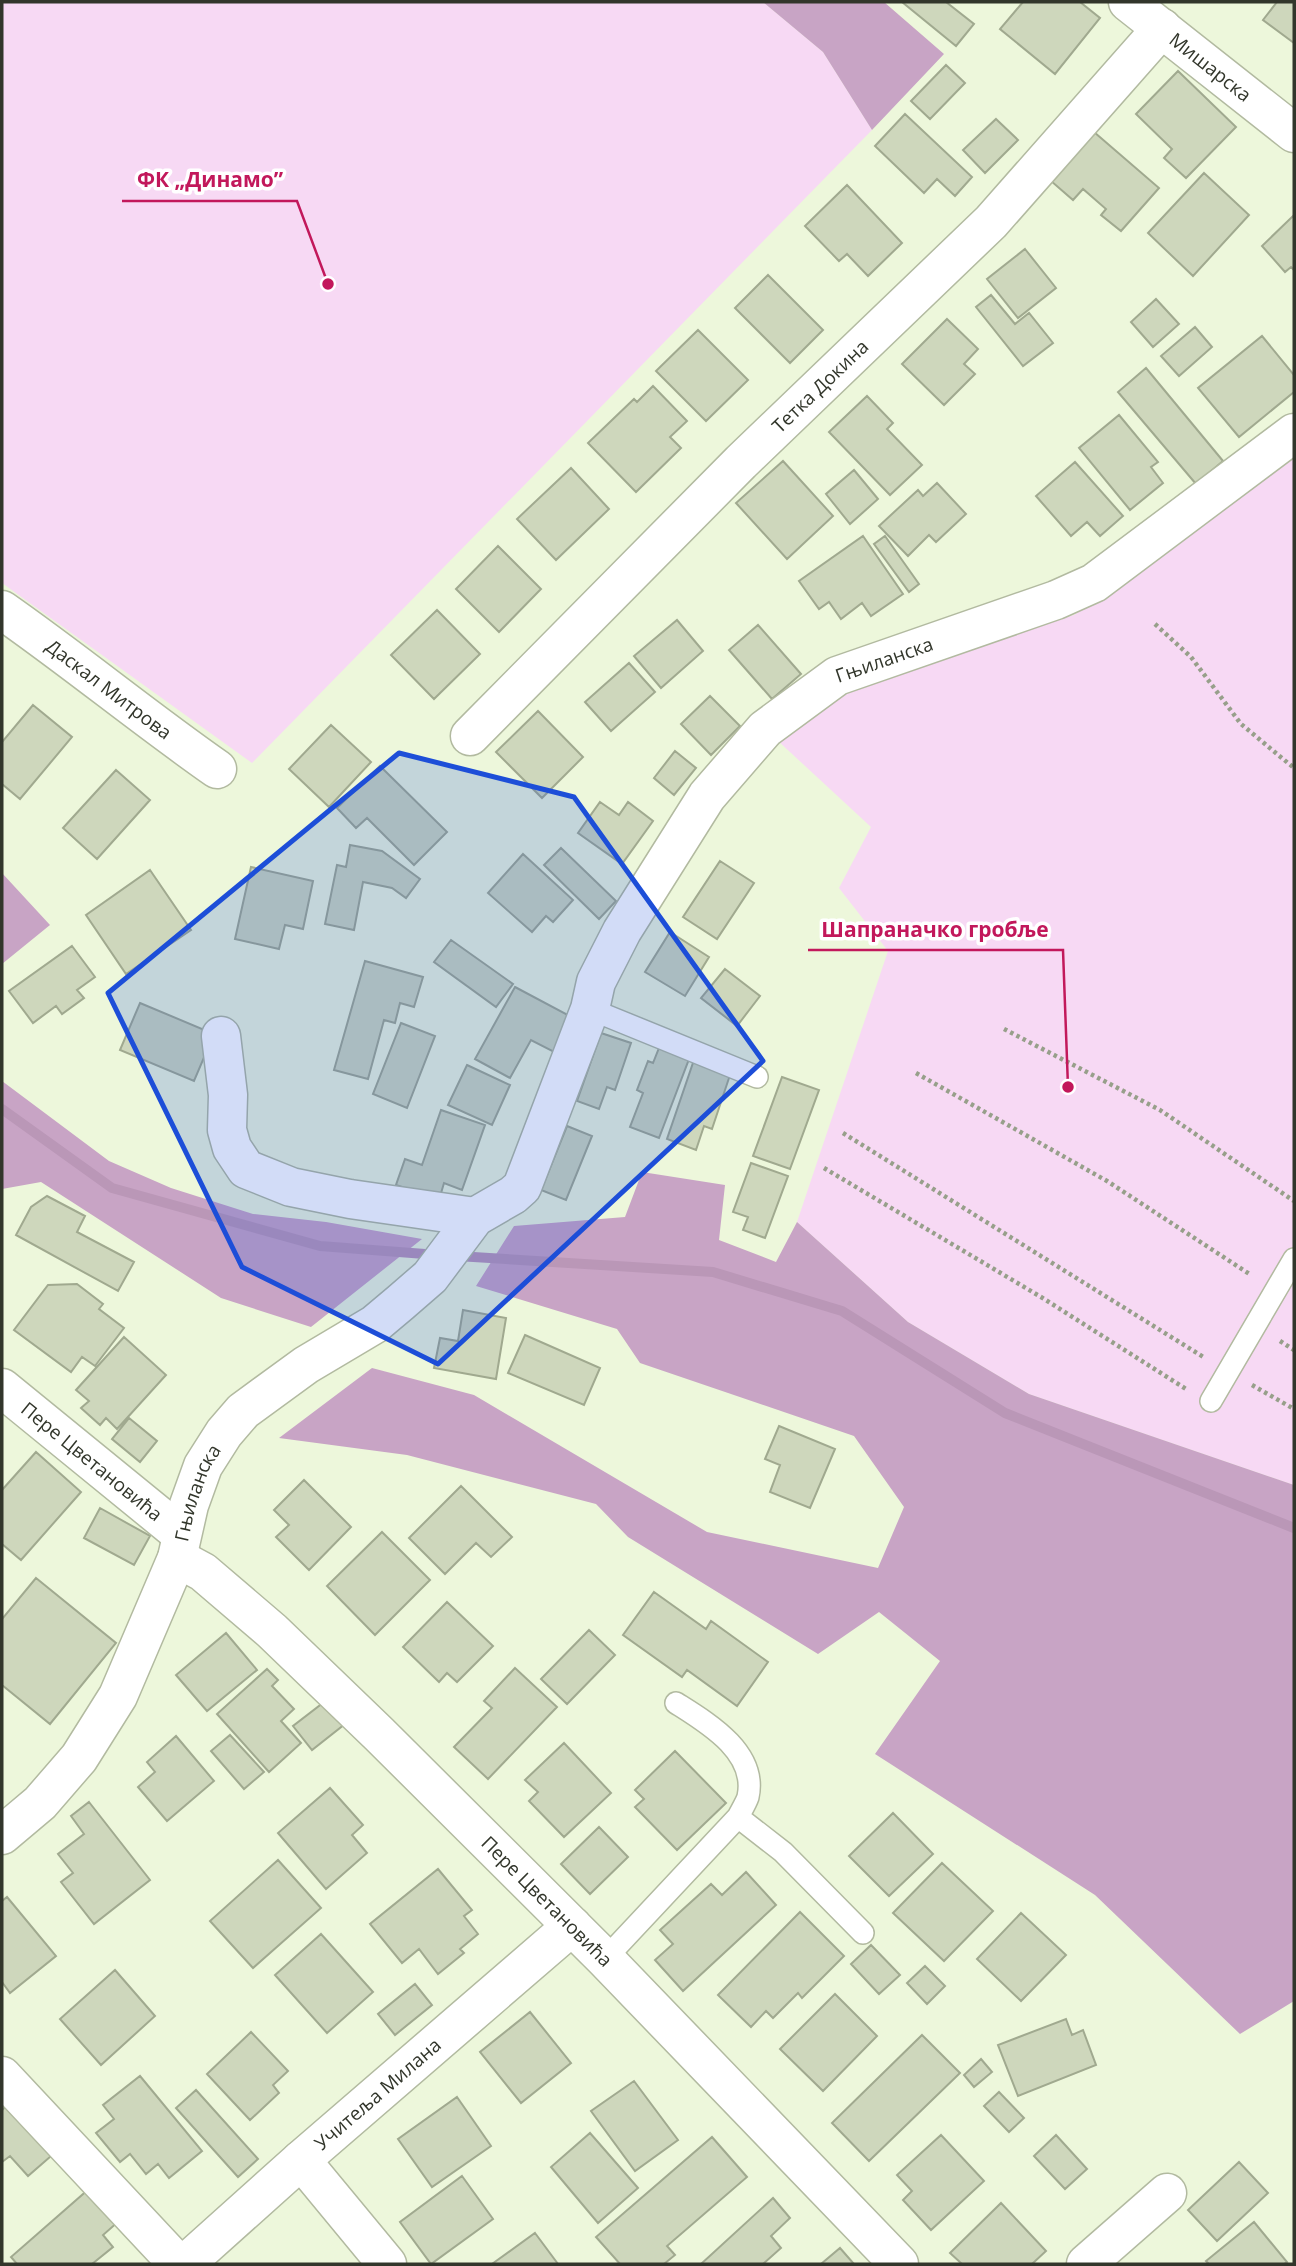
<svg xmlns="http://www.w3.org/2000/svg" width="1296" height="2266" viewBox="0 0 1296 2266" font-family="'Open Sans',sans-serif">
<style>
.green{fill:#f7d9f4}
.forest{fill:#c8a4c5}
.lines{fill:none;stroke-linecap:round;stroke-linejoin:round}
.stream{stroke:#ba97b7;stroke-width:10}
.building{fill:#ced7bc;stroke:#a0a98f;stroke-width:2}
.service-casing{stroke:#b2baa0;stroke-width:24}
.minor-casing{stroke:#b2baa0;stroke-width:41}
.path{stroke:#979f8a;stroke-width:4.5;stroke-dasharray:3.5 3.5;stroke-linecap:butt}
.service{stroke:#fff;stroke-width:21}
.minor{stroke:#fff;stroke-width:38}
.marked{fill:#1d4ed8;fill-opacity:0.2;stroke:#1d4ed8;stroke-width:5;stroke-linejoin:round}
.labels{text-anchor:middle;stroke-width:7;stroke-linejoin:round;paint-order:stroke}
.street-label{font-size:19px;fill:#32362b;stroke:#fff}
.leader{fill:none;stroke:#c2185b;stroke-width:2.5}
.callout-dot{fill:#c2185b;stroke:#fff;stroke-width:2.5}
.callout-label{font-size:21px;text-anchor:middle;font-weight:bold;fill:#c2185b;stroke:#fff;stroke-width:7;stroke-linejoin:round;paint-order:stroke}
</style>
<rect width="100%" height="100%" fill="#edf7db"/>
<path class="green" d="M 2,2 L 763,2 L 823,52 L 872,130 L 252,763 L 2,583 Z
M 1294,448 L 1294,1485 L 1029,1394 L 908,1322 L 797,1222 L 888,951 L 839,888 L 871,827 L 777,740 L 869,677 L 1074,615 L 1127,580 Z"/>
<path class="forest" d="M 763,2 L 884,2 L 944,54 L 872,130 L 823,52 Z
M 2,873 L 50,925 L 2,964 Z
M 2,1081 L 109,1161 L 171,1188 L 253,1214 L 326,1222 L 422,1239 L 311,1327 L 221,1298 L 41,1182 L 2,1189 Z
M 642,1172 L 725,1185 L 719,1240 L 776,1262 L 797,1222 L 908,1322 L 1029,1394 L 1294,1485 L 1294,2001 L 1240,2034 L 1095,1895 L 875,1754 L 940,1661 L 879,1612 L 818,1654 L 628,1537 L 596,1504 L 407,1455 L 279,1438 L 372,1368 L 474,1395 L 707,1532 L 878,1568 L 904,1507 L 854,1436 L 640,1363 L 617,1329 L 476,1286 L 514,1226 L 625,1217 Z"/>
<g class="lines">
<path class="stream" d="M 2,1109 L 112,1188 L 320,1246 L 438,1255
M 457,1256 L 713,1272 L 842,1311 L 1005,1413 L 1294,1528"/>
</g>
<path class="building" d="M 902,2 L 946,2 L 974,24 L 956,46 Z
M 1023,2 L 1080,2 L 1100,18 L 1055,74 L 1000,29 Z
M 1277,2 L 1294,2 L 1294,43 L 1263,20 Z
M 946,65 L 965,83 L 930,119 L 911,101 Z
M 1178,71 L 1236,127 L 1186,178 L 1164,158 L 1172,149 L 1136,114 Z
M 905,114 L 972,177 L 955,196 L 937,179 L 924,193 L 875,146 Z
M 996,119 L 1018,140 L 985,173 L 963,150 Z
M 1094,132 L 1159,188 L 1121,231 L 1101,215 L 1106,209 L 1083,189 L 1073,200 L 1051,181 Z
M 1204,173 L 1249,215 L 1193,276 L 1148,233 Z
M 847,185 L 902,243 L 868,276 L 847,254 L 839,261 L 805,226 Z
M 1294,215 L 1294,270 L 1291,267 L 1285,272 L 1262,246 Z
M 1025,249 L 1056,288 L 1018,318 L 987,279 Z
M 768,275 L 823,330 L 790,363 L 735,308 Z
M 991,295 L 1015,324 L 1029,313 L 1053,343 L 1023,366 L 976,307 Z
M 1156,299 L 1179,324 L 1153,347 L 1131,322 Z
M 947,319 L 978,349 L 964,364 L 975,374 L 944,405 L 902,364 Z
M 1195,327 L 1212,347 L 1179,376 L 1161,356 Z
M 698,330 L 748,380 L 706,421 L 656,371 Z
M 1262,336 L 1294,375 L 1294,392 L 1239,437 L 1198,388 Z
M 1146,368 L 1223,461 L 1196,484 L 1118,392 Z
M 653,386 L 687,421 L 670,437 L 681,448 L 636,492 L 588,443 L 634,399 L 637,402 Z
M 867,396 L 893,423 L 887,429 L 922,465 L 890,495 L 829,432 Z
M 1119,415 L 1158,462 L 1151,467 L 1163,483 L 1130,510 L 1079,448 Z
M 783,461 L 833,516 L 787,559 L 736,503 Z
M 1075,462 L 1123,516 L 1100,536 L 1087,522 L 1071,536 L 1036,496 Z
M 571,468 L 609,509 L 556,560 L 517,519 Z
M 854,470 L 878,499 L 850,524 L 826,494 Z
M 937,483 L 966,514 L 936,542 L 929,535 L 908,556 L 879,526 L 918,490 L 923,496 Z
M 863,536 L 903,594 L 871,616 L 862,603 L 841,619 L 829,602 L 819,609 L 799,581 Z
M 885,536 L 919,584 L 909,592 L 874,544 Z
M 498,546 L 541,589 L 499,632 L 456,589 Z
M 437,610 L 480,654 L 434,699 L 391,655 Z
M 677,620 L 703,651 L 661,688 L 634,656 Z
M 758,625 L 801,674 L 772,699 L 729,650 Z
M 629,663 L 655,692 L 611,731 L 585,702 Z
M 710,696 L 740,726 L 711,755 L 681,724 Z
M 33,705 L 72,737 L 20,799 L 2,784 L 2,742 Z
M 538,711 L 583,757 L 542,798 L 496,752 Z
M 331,725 L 371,762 L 329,807 L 289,769 Z
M 675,751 L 696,768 L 674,795 L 654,778 Z
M 380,766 L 447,832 L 414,865 L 367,818 L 356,828 L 337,808 Z
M 116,770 L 150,800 L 97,859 L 63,828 Z
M 600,802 L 619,815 L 628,802 L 653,821 L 622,864 L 578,833 Z
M 350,845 L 382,851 L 420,879 L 406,898 L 392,888 L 363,882 L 354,930 L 325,924 L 337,865 L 346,867 Z
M 561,848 L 616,901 L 599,919 L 544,865 Z
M 523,854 L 573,900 L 553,922 L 546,916 L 532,932 L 488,893 Z
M 720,861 L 754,883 L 717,939 L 683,917 Z
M 251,867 L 313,881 L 303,929 L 285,925 L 279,949 L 235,939 Z
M 150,870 L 191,930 L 126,974 L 86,915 Z
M 670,932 L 709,957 L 685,996 L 645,972 Z
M 451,940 L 513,984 L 496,1007 L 434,962 Z
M 72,946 L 95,977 L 77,990 L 84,998 L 62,1014 L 56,1006 L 33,1023 L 9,991 Z
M 365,961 L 423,977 L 414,1007 L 400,1003 L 395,1023 L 384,1020 L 368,1079 L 334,1070 Z
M 725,969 L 760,996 L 737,1026 L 701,998 Z
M 515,987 L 579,1021 L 560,1055 L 531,1040 L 510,1078 L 475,1059 Z
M 140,1003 L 214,1034 L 194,1081 L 120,1050 Z
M 401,1023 L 435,1036 L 407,1108 L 373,1094 Z
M 601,1033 L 631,1043 L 615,1090 L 607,1087 L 599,1109 L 577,1101 Z
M 659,1048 L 689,1059 L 659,1138 L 630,1127 L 643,1093 L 637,1090 L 648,1061 L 653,1063 Z
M 695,1057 L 732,1069 L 712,1129 L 704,1126 L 696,1150 L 667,1139 Z
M 467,1065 L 510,1085 L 492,1125 L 448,1105 Z
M 782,1077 L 819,1090 L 790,1169 L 753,1156 Z
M 441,1110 L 485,1125 L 462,1190 L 444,1183 L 439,1200 L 396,1185 L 405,1159 L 422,1165 Z
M 567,1126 L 592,1136 L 566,1200 L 541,1190 Z
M 751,1163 L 788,1176 L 765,1238 L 743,1230 L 748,1217 L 733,1212 Z
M 47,1196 L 85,1216 L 77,1232 L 134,1262 L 118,1291 L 16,1235 L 31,1207 Z
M 77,1284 L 103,1304 L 99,1309 L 124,1328 L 95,1366 L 82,1357 L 71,1372 L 14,1330 L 48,1285 Z
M 463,1310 L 506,1318 L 496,1379 L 434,1368 L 440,1338 L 458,1341 Z
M 525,1335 L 600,1368 L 584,1405 L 508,1373 Z
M 124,1337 L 166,1375 L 117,1429 L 106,1418 L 100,1425 L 81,1408 L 89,1401 L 76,1390 Z
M 129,1418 L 157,1441 L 140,1462 L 112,1439 Z
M 779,1426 L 835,1449 L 810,1508 L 770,1492 L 780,1465 L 765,1459 Z
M 36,1452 L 81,1492 L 21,1560 L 2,1544 L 2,1490 Z
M 304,1480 L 351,1527 L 309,1570 L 276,1537 L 289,1525 L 274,1510 Z
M 461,1486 L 512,1537 L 491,1557 L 476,1543 L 445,1574 L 409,1538 Z
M 100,1508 L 150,1536 L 134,1565 L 84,1538 Z
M 382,1532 L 430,1580 L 375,1635 L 327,1586 Z
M 36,1578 L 116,1643 L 50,1724 L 2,1685 L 2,1619 Z
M 654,1592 L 706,1629 L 711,1621 L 768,1662 L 737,1706 L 687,1670 L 682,1677 L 623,1635 Z
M 447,1602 L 493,1646 L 457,1682 L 447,1673 L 439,1682 L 403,1647 Z
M 589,1630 L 615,1655 L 567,1704 L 541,1679 Z
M 226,1633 L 257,1670 L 207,1711 L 176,1675 Z
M 515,1668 L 557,1707 L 488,1779 L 454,1747 L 492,1708 L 484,1701 Z
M 267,1669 L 278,1680 L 272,1686 L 294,1709 L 281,1721 L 301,1743 L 269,1772 L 217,1714 Z
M 332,1696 L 350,1720 L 312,1750 L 293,1726 Z
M 230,1735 L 264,1772 L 244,1789 L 211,1751 Z
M 176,1736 L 214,1781 L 167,1821 L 138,1787 L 155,1772 L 147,1762 Z
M 564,1743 L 611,1793 L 564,1837 L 529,1801 L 538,1792 L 525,1780 Z
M 675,1751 L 726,1803 L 677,1850 L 635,1807 L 644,1799 L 635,1790 Z
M 330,1788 L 363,1825 L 352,1835 L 367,1853 L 326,1889 L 278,1833 Z
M 89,1802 L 150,1880 L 94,1924 L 61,1882 L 73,1873 L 58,1854 L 84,1834 L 71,1816 Z
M 893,1813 L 933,1854 L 889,1896 L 849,1856 Z
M 599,1827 L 628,1857 L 590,1894 L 561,1864 Z
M 278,1860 L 321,1908 L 253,1968 L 210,1921 Z
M 942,1863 L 993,1911 L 944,1961 L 893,1913 Z
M 438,1869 L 472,1910 L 464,1916 L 478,1934 L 460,1949 L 464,1953 L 438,1974 L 419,1949 L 402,1963 L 370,1924 Z
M 746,1872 L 776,1905 L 683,1991 L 655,1960 L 673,1944 L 660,1930 L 711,1884 L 722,1895 Z
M 7,1897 L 56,1956 L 10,1993 L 2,1982 L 2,1901 Z
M 800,1912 L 844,1956 L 802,1998 L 798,1993 L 773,2018 L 766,2011 L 751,2027 L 718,1995 Z
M 1021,1913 L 1066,1955 L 1021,2001 L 977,1959 Z
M 321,1934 L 373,1992 L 327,2033 L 275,1975 Z
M 871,1945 L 900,1975 L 879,1994 L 851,1964 Z
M 925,1966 L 945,1986 L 927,2004 L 907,1983 Z
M 115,1970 L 155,2016 L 101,2065 L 60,2019 Z
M 415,1984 L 432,2005 L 395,2035 L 378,2014 Z
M 835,1994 L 877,2036 L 823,2091 L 780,2049 Z
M 530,2012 L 571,2063 L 521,2103 L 480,2052 Z
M 1066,2019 L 1072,2035 L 1083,2030 L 1096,2065 L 1018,2096 L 998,2045 Z
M 251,2032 L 288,2071 L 273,2085 L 279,2093 L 250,2120 L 207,2074 Z
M 922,2035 L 960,2073 L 869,2161 L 832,2123 Z
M 981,2059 L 992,2072 L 974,2087 L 964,2075 Z
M 140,2076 L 202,2151 L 169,2178 L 158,2164 L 146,2174 L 130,2154 L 120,2162 L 96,2133 L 114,2119 L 103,2105 Z
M 634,2081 L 678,2140 L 635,2171 L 591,2111 Z
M 196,2090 L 258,2159 L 238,2177 L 176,2108 Z
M 999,2092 L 1024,2118 L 1009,2132 L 984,2106 Z
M 457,2097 L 491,2146 L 432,2187 L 398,2139 Z
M 14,2099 L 58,2150 L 28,2176 L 10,2156 L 2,2162 L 2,2110 Z
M 590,2133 L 638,2188 L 598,2223 L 551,2167 Z
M 941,2135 L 984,2181 L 931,2230 L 903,2200 L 912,2191 L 897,2175 Z
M 1056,2135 L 1087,2169 L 1065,2189 L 1034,2156 Z
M 712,2137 L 747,2177 L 667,2246 L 675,2255 L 664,2264 L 620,2264 L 596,2237 Z
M 1239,2162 L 1268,2193 L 1217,2241 L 1188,2210 Z
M 462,2176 L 493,2219 L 431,2264 L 400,2222 Z
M 90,2188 L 119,2221 L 103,2235 L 113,2247 L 92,2264 L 17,2264 L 11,2257 Z
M 773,2198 L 790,2218 L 771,2236 L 781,2248 L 763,2264 L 701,2264 Z
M 1001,2203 L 1046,2251 L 1032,2264 L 962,2264 L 950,2253 Z
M 1254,2222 L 1287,2262 L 1284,2264 L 1209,2264 L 1206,2261 Z
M 535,2233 L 558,2264 L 492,2264 Z
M 840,2248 L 854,2264 L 821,2264 Z"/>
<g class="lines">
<defs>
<path id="service" d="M 590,1009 L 757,1077
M 1211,1401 L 1294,1259
M 738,1817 L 783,1852 L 863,1933
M 605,1959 L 738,1817 C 741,1811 746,1803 748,1797 C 758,1752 706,1722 676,1703"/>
<g id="minor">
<path id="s1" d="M 1128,2 L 1294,133"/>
<path id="s2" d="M 2,610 C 75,661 144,718 217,769"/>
<path id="s3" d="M 470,736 L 741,462 L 991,222 L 1162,28"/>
<path d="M 221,1036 L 228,1095 L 227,1130 L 232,1148 L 246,1169 L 291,1187 L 350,1199 L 475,1217"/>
<path id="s4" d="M 2,1388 L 181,1534"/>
<path id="s5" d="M 177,1558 L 203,1572 L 272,1631 L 379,1734 L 605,1959 L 899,2264"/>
<path id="s6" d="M 2,1835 L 40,1803 L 79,1758 L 118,1696 L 177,1558 L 189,1505 L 203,1466 L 224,1433 L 243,1411 L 306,1365 L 375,1324 L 400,1303 L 430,1277 L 475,1217 L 513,1195 L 522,1187 L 590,1009 L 596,982 L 622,931 L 707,796 L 765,729 L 837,676 L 1056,600 L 1094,583 L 1294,433"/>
<path d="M 2,2076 L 178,2264"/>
<path d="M 301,2160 L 387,2264"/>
<path id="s7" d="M 185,2264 L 301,2160 L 572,1926"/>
<path d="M 1086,2264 L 1167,2193"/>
</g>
</defs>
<use href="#service" class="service-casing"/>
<use href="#minor" class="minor-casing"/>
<path class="path" d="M 1155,624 L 1191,657 L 1241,724 L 1294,768
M 1004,1029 L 1160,1110 L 1294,1201
M 916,1073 L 1107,1181 L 1251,1275
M 843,1133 L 1205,1358
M 824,1168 L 1041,1297 L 1186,1389
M 1280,1341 L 1294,1350
M 1252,1385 L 1294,1409"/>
<use href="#service" class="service"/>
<use href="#minor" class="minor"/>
</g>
<path class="marked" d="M 399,753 L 574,797 L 763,1061 L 438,1364 L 242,1267 L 108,993 Z"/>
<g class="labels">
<g class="street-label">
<text dy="7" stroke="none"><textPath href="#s1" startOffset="105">Мишарска</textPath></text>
<text dy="7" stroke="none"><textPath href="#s3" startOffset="495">Тетка Докина</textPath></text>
<text dy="7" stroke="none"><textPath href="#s6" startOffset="1521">Гњиланска</textPath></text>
<text dy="7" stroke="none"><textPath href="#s2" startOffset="133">Даскал Митрова</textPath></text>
<text dy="7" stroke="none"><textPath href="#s4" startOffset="116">Пере Цветановића</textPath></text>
<text dy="7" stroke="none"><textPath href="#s6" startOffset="401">Гњиланска</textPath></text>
<text dy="7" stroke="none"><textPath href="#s5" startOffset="506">Пере Цветановића</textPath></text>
<text dy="7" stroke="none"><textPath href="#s7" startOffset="257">Учитеља Милана</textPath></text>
</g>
</g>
<path class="leader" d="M328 284L297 201H122M1068 1087L1063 950H808"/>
<g class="callout-dot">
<circle cx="328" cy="284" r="7"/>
<circle cx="1068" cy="1087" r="7"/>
</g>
<g class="callout-label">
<text x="210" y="187">ФК „Динамо”</text>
<text x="935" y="937">Шапраначко гробље</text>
</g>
<rect width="1296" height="2266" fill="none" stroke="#32362b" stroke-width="7"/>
</svg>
